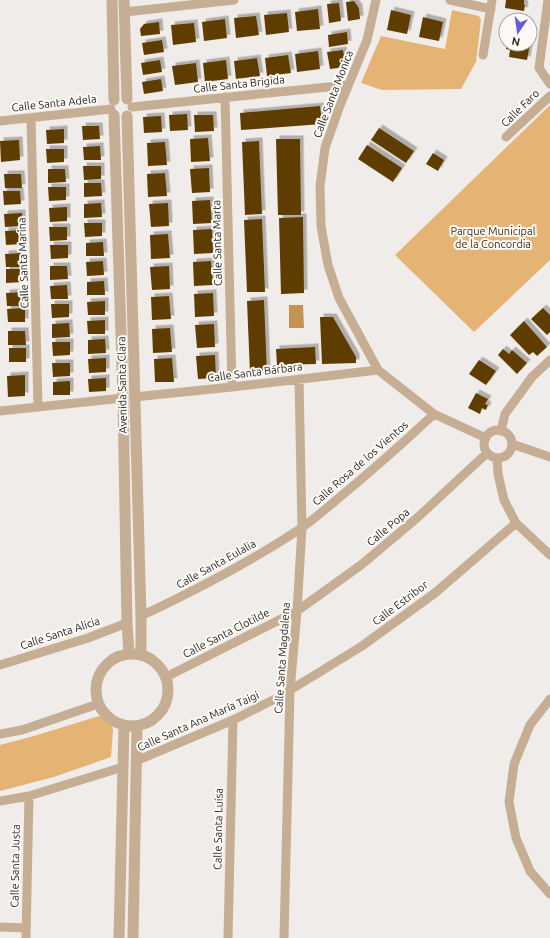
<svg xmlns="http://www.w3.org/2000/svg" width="550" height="938" viewBox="0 0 550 938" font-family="Ubuntu,sans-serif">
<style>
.green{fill:#e5b475}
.water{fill:#c49252}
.building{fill:#5f3d04;filter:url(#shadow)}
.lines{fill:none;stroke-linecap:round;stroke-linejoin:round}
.minor{stroke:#c5ae93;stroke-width:9}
.tertiary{stroke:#c5ae93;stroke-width:11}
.labels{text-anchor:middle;stroke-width:4;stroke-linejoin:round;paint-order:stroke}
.street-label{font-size:11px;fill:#272624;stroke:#fdfaf6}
.park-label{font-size:11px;fill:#432e11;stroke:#fdfaf6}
</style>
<defs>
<filter id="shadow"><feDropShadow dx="3.5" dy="-3.5" stdDeviation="0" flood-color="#0004"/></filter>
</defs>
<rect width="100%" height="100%" fill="#f0ece9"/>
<path class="green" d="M 452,10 L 479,16 L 481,20 L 476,62 L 461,89 L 382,90 L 361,83 L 381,36 L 445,49 Z
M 550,105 L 550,260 L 474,332 L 395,255 Z
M 99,716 L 108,721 L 112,725 L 113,731 L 111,757 L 54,777 L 0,791 L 0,745 L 34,736 Z"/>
<path class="water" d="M 289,305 L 303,305 L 304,328 L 289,328 Z"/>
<path class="building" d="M 506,0 L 524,0 L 524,5 L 525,5 L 524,11 L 505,8 Z
M 354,1 L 359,8 L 360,19 L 348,21 L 346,2 Z
M 339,3 L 341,21 L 329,23 L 327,4 Z
M 318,9 L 320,29 L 297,31 L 295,12 Z
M 391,10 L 411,15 L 407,34 L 387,30 Z
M 287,13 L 289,32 L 266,35 L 264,15 Z
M 256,16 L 259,35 L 236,38 L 234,18 Z
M 423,17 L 443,22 L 439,41 L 419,37 Z
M 225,19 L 227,38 L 204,41 L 202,22 Z
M 159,22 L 160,34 L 141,36 L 140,29 L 144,24 Z
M 194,23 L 196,42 L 173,45 L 171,25 Z
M 347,32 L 348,44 L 329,47 L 328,35 Z
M 162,40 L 164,52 L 144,55 L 142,43 Z
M 506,44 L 530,44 L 527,60 L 509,57 L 510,50 L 506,49 Z
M 343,50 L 345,62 L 338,68 L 330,69 L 327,52 Z
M 318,51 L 320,69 L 297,72 L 295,54 Z
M 288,55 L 291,73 L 267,76 L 265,58 Z
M 257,58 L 260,76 L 236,79 L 234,61 Z
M 160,60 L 162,72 L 143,75 L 141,63 Z
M 226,60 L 228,79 L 205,82 L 203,63 Z
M 196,63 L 198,82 L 175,85 L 172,66 Z
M 161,79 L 163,91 L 144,94 L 142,82 Z
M 320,106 L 322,124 L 241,130 L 240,113 Z
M 187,114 L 188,130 L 170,131 L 169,115 Z
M 194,115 L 213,115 L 214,131 L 195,132 Z
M 161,116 L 162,132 L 144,133 L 143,117 Z
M 82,126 L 99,126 L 100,139 L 83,140 Z
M 379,128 L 414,151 L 406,163 L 371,140 Z
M 64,129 L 64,143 L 47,144 L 46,130 Z
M 208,138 L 210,161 L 191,162 L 190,139 Z
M 276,139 L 300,139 L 301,215 L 278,215 Z
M 19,140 L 20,160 L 1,162 L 0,141 Z
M 259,141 L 262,214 L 245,215 L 242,142 Z
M 165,142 L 167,165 L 148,166 L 147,143 Z
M 367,145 L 402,168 L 393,182 L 358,159 Z
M 100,146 L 101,160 L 84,160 L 83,147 Z
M 46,149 L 64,149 L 64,162 L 47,163 Z
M 433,153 L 444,160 L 438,171 L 426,164 Z
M 83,166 L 101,166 L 101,179 L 84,180 Z
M 209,168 L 210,192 L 192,193 L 190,169 Z
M 48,169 L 65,169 L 66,182 L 48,183 Z
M 165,173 L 167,196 L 148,197 L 147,174 Z
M 4,174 L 21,174 L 22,188 L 5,188 Z
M 84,183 L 101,183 L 102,196 L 84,197 Z
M 48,187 L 66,187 L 66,200 L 49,201 Z
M 3,191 L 20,191 L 21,204 L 4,205 Z
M 210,200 L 212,223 L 193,224 L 192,201 Z
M 101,203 L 102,217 L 84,218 L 84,204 Z
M 168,203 L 169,226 L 151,227 L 149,204 Z
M 67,207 L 67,221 L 50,222 L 49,208 Z
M 22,213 L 22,226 L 5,227 L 4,214 Z
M 303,217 L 304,293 L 281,294 L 279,218 Z
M 262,219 L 265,292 L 247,292 L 244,220 Z
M 84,223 L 102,223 L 102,236 L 85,237 Z
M 49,227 L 67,227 L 67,240 L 50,241 Z
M 212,229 L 213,253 L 194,254 L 193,230 Z
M 23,230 L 23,244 L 6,245 L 5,231 Z
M 168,234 L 170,258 L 151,259 L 150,235 Z
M 103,242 L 104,256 L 86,256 L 86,243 Z
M 50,245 L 68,245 L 68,258 L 51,259 Z
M 22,253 L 23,267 L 6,267 L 5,254 Z
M 103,261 L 104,275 L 87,276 L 86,262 Z
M 211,261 L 213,285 L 194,286 L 193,262 Z
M 50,266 L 67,266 L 68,279 L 50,280 Z
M 169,266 L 170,289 L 152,290 L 150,267 Z
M 6,269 L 23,269 L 24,282 L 6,283 Z
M 104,281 L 105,295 L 87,295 L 87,282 Z
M 67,285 L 68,299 L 51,299 L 50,286 Z
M 24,292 L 24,306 L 7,306 L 6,293 Z
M 213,293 L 214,316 L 195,317 L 194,294 Z
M 169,296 L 171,319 L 152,320 L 151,297 Z
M 264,300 L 267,373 L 250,373 L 247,301 Z
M 105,301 L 105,315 L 88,315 L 87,302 Z
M 51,304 L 69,304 L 69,317 L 52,318 Z
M 25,308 L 25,322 L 8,322 L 7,309 Z
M 543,308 L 550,315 L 550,332 L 547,335 L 531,319 Z
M 320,317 L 333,317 L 356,357 L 356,363 L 322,364 Z
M 105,320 L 105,334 L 88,334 L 87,321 Z
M 524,321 L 547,347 L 537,356 L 533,352 L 529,355 L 510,335 Z
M 69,323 L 70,337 L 52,338 L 52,324 Z
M 214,324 L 215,347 L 197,348 L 195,325 Z
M 170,328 L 172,352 L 153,353 L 152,329 Z
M 8,331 L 25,331 L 26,345 L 8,345 Z
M 105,339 L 106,353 L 88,354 L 88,340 Z
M 52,342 L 70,342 L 70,355 L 53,356 Z
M 315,347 L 316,364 L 277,365 L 276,349 Z
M 9,348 L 26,348 L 26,362 L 9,362 Z
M 503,349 L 509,354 L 512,350 L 527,363 L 517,374 L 498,355 Z
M 215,355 L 216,378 L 198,379 L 196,356 Z
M 106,358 L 106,372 L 89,373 L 88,359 Z
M 172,358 L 174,382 L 155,382 L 154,359 Z
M 479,360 L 496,371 L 486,385 L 469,374 Z
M 52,363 L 70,363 L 70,376 L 53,377 Z
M 25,375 L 25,396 L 8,397 L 7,376 Z
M 106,378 L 106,391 L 89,392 L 88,379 Z
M 70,381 L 70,395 L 53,395 L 53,382 Z
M 476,393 L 488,399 L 485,404 L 488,405 L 486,410 L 482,408 L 480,414 L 468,408 Z"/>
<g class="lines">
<path class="minor" d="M 376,0 L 367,40 L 339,108 L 325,148 L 320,186 L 321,226 L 328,265 L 339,298 L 378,370 L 434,414 L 486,438
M 450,0 L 491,9
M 548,0 L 539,68 L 550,84
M 125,12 L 234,0
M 483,55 L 492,0
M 225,97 L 232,387
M 132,107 L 348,85
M 31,118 L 38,407
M 0,121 L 111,109
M 506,137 L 550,96
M 134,397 L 232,387 L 378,370
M 0,411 L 123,398
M484 444a14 14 0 1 1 28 0a14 14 0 1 1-28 0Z
M 501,431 L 505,414 L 532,377 L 550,360
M 512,444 L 550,457
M 497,458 L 498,474 L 504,500 L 516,523 L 550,555
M 141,616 C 196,590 250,562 300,529 C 312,521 323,511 334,502 C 368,474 401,445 434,414
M 0,665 L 88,638 L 127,623
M 166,677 L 297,611 L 361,565 L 417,518 L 487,453
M 550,699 L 530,725 L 514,764 L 509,802 L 516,838 L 530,871 L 550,894
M 0,734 L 22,730 L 98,704
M 136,761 L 233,720 L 279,697 L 362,646 L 435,593 L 516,523
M 0,801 L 29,796 L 123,767
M 0,927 L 26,928
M 26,938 L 29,796
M 228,938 L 233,720
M 284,938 L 290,691 L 297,611 L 302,528 L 299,379"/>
<path class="tertiary" d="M 112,0 L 114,100
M 124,0 L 127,99
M 114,115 L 123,398 L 127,623 L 129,654
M 127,116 L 141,616 L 141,655
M96 690a36 36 0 1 1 72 0a36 36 0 1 1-72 0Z
M 119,938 L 124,725
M 133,938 L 137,726"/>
</g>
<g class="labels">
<g class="street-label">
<text transform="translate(239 84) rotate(-6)" y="4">Calle Santa Brigida</text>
<text transform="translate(333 94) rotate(-69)" y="4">Calle Santa Monica</text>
<text transform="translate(54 103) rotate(-6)" y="4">Calle Santa Adela</text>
<text transform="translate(520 108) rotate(-44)" y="4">Calle Faro</text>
<text transform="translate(217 243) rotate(-91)" y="4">Calle Santa Marta</text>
<text transform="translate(23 263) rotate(-92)" y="4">Calle Santa Marina</text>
<text transform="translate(255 372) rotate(-7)" y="4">Calle Santa Bárbara</text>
<text transform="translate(122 385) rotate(-91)" y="4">Avenida Santa Clara</text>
<text transform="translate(360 463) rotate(-41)" y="4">Calle Rosa de los Vientos</text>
<text transform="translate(388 527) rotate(-40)" y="4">Calle Popa</text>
<text transform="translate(216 564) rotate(-29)" y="4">Calle Santa Eulalia</text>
<text transform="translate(400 603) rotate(-37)" y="4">Calle Estribor</text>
<text transform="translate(60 633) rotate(-18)" y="4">Calle Santa Alicia</text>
<text transform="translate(226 633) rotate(-27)" y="4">Calle Santa Clotilde</text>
<text transform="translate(282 658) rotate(-86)" y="4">Calle Santa Magdalena</text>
<text transform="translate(198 721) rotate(-24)" y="4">Calle Santa Ana María Taigi</text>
<text transform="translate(218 829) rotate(-89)" y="4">Calle Santa Luísa</text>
<text transform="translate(15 866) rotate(-89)" y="4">Calle Santa Justa</text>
</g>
<g class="park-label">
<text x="493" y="235">Parque Municipal<tspan x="493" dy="13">de la Concordia</tspan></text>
</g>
</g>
<g transform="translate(518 32) rotate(193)"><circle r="19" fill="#fdfaf6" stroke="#a7a5a2"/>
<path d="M0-3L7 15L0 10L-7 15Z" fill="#665cd5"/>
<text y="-6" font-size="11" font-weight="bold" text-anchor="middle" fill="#272624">N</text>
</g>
</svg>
